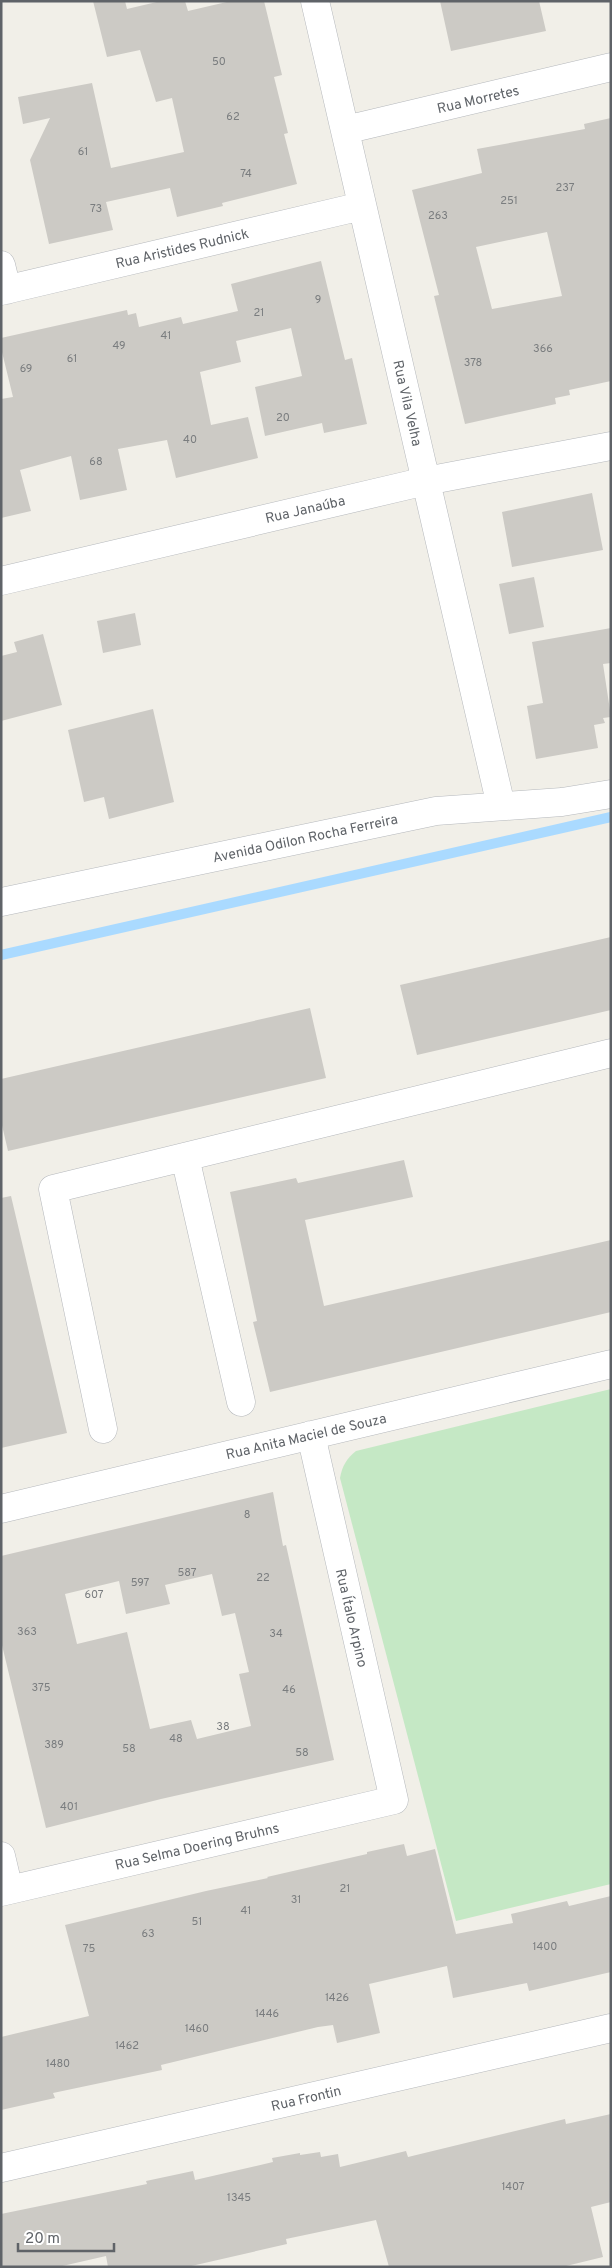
<svg xmlns="http://www.w3.org/2000/svg" width="612" height="2268" viewBox="0 0 612 2268" font-family="Overpass,sans-serif">
<style>
.green{fill:#c5e8c5}
.lines{fill:none;stroke-linecap:round;stroke-linejoin:round}
.stream{stroke:#aadaff;stroke-width:10}
.building{fill:#cccac5;fill-rule:evenodd}
.minor-casing{stroke:#b5b8bc;stroke-width:29}
.tertiary-casing{stroke:#b5b8bc;stroke-width:29}
.minor{stroke:#fff;stroke-width:28}
.tertiary{stroke:#fff;stroke-width:28}
.labels{text-anchor:middle;stroke-width:5;stroke-linejoin:round;paint-order:stroke}
.number-label{font-size:11px;fill:#7a7d7f}
.street-label{font-size:14px;fill:#5f6368;stroke:#fff}
</style>
<rect width="100%" height="100%" fill="#f1efe8"/>
<path class="green" d="M 611,1389 L 611,1884 L 456,1921 L 340,1478 C 342,1466 347,1458 356,1451 Z"/>
<g class="lines">
<path class="stream" d="M 1,955 L 611,817"/>
</g>
<path class="building" d="M 93,1 L 125,1 L 127,9 L 161,1 L 185,1 L 188,11 L 231,1 L 264,1 L 282,75 L 274,77 L 288,133 L 284,134 L 297,184 L 222,203 L 223,206 L 177,217 L 170,188 L 106,202 L 113,230 L 49,244 L 30,160 L 50,118 L 23,124 L 18,97 L 92,83 L 111,168 L 184,152 L 172,98 L 156,102 L 140,50 L 107,57 Z
M 440,1 L 539,1 L 546,31 L 451,51 Z
M 611,118 L 611,381 L 569,390 L 570,395 L 555,398 L 556,404 L 465,424 L 434,296 L 439,295 L 412,190 L 482,173 L 477,149 L 585,129 L 584,124 ZM 547,232 L 562,296 L 492,309 L 476,247 Z
M 321,261 L 345,360 L 352,358 L 367,424 L 324,433 L 322,423 L 265,436 L 255,387 L 302,376 L 291,328 L 236,341 L 241,362 L 200,372 L 211,425 L 248,417 L 258,458 L 176,478 L 167,440 L 118,449 L 127,490 L 80,500 L 71,456 L 20,470 L 31,511 L 1,518 L 1,399 L 13,397 L 1,348 L 1,338 L 127,310 L 128,315 L 136,313 L 139,327 L 181,317 L 183,324 L 238,311 L 231,284 Z
M 592,493 L 603,550 L 512,567 L 502,512 Z
M 534,577 L 544,627 L 509,634 L 499,584 Z
M 135,613 L 141,645 L 103,653 L 97,621 Z
M 611,628 L 611,663 L 603,664 L 611,717 L 603,718 L 605,723 L 594,725 L 598,748 L 536,759 L 527,706 L 543,703 L 532,642 Z
M 43,634 L 62,705 L 1,721 L 1,656 L 17,652 L 14,642 Z
M 153,709 L 174,802 L 109,819 L 104,797 L 84,802 L 68,730 Z
M 611,937 L 611,1010 L 417,1055 L 400,985 Z
M 310,1008 L 326,1078 L 8,1151 L 1,1121 L 1,1079 Z
M 404,1160 L 413,1197 L 305,1220 L 324,1306 L 611,1240 L 611,1312 L 270,1392 L 253,1322 L 257,1321 L 230,1192 L 296,1178 L 298,1183 Z
M 11,1196 L 67,1433 L 1,1448 L 1,1198 Z
M 273,1492 L 283,1546 L 286,1545 L 334,1760 L 161,1799 L 46,1828 L 1,1641 L 1,1556 ZM 212,1574 L 222,1616 L 235,1613 L 249,1672 L 239,1674 L 251,1726 L 197,1739 L 191,1720 L 150,1729 L 127,1632 L 77,1644 L 65,1594 L 119,1581 L 126,1614 L 170,1604 L 165,1585 Z
M 404,1844 L 407,1856 L 435,1849 L 456,1934 L 513,1923 L 511,1914 L 567,1901 L 569,1906 L 611,1896 L 611,1972 L 529,1991 L 527,1983 L 453,1998 L 447,1966 L 369,1984 L 380,2033 L 337,2043 L 333,2025 L 318,2027 L 161,2065 L 162,2070 L 53,2093 L 55,2098 L 1,2110 L 1,2037 L 89,2016 L 65,1925 L 206,1891 L 268,1878 L 267,1877 L 367,1854 L 367,1852 Z
M 611,2114 L 611,2202 L 591,2207 L 603,2257 L 562,2267 L 389,2267 L 376,2220 L 286,2239 L 287,2244 L 187,2267 L 108,2267 L 106,2256 L 58,2267 L 1,2266 L 1,2214 L 147,2184 L 146,2181 L 193,2171 L 195,2180 L 273,2162 L 272,2158 L 300,2153 L 300,2155 L 320,2152 L 321,2157 L 338,2154 L 340,2167 L 406,2151 L 408,2157 L 565,2119 L 566,2124 Z"/>
<g class="lines">
<defs>
<path id="minor" d="M 315,1 L 501,806
M 345,130 L 611,67
M 1,265 L 7,290
M 1,291 L 362,206
M 1,581 L 426,481 L 611,446
M 1,902 L 436,811 L 562,802 L 611,794
M 185,1157 L 241,1402
M 103,1429 L 53,1189 L 611,1053
M 1,1509 L 611,1364
M 1,1856 L 9,1890
M 1,1892 L 394,1800 L 311,1435"/>
<path id="tertiary" d="M 1,2168 L 611,2028"/>
</defs>
<use href="#minor" class="minor-casing"/>
<use href="#tertiary" class="tertiary-casing"/>
<use href="#minor" class="minor"/>
<use href="#tertiary" class="tertiary"/>
</g>
<g class="labels">
<g class="number-label">
<text x="219" y="65">50</text>
<text x="233" y="120">62</text>
<text x="83" y="155">61</text>
<text x="246" y="177">74</text>
<text x="565" y="191">237</text>
<text x="509" y="204">251</text>
<text x="96" y="212">73</text>
<text x="438" y="219">263</text>
<text x="318" y="303">9</text>
<text x="259" y="316">21</text>
<text x="166" y="339">41</text>
<text x="119" y="349">49</text>
<text x="543" y="352">366</text>
<text x="72" y="362">61</text>
<text x="473" y="366">378</text>
<text x="26" y="372">69</text>
<text x="283" y="421">20</text>
<text x="190" y="443">40</text>
<text x="96" y="465">68</text>
<text x="247" y="1518">8</text>
<text x="187" y="1576">587</text>
<text x="263" y="1581">22</text>
<text x="140" y="1586">597</text>
<text x="94" y="1598">607</text>
<text x="27" y="1635">363</text>
<text x="276" y="1637">34</text>
<text x="41" y="1691">375</text>
<text x="289" y="1693">46</text>
<text x="223" y="1730">38</text>
<text x="176" y="1742">48</text>
<text x="54" y="1748">389</text>
<text x="129" y="1752">58</text>
<text x="302" y="1756">58</text>
<text x="69" y="1810">401</text>
<text x="345" y="1892">21</text>
<text x="296" y="1903">31</text>
<text x="246" y="1914">41</text>
<text x="197" y="1925">51</text>
<text x="148" y="1937">63</text>
<text x="545" y="1950">1400</text>
<text x="89" y="1952">75</text>
<text x="337" y="2001">1426</text>
<text x="267" y="2017">1446</text>
<text x="197" y="2032">1460</text>
<text x="127" y="2049">1462</text>
<text x="58" y="2067">1480</text>
<text x="513" y="2190">1407</text>
<text x="239" y="2201">1345</text>
</g>
<g class="street-label">
<text transform="translate(478 99) rotate(-13)" y="5">Rua Morretes</text>
<text transform="translate(182 248) rotate(-13)" y="5">Rua Aristides Rudnick</text>
<text transform="translate(408 403) rotate(77)" y="5">Rua Vila Velha</text>
<text transform="translate(305 509) rotate(-13)" y="5">Rua Janaúba</text>
<text transform="translate(305 838) rotate(-12)" y="5">Avenida Odilon Rocha Ferreira</text>
<text transform="translate(306 1436) rotate(-13)" y="5">Rua Anita Maciel de Souza</text>
<text transform="translate(352 1618) rotate(77)" y="5">Rua Ítalo Arpino</text>
<text transform="translate(197 1846) rotate(-13)" y="5">Rua Selma Doering Bruhns</text>
<text transform="translate(306 2098) rotate(-13)" y="5">Rua Frontin</text>
</g>
</g>
<rect width="612" height="2268" fill="none" stroke="#5f6368" stroke-width="5"/>
<path d="M18 2243v8h96v-8" fill="none" stroke="#5f6368" stroke-width="2.5"/>
<text x="25" y="2243" font-size="15" fill="#5f6368" stroke="#ffffff" stroke-width="4" paint-order="stroke">20 m</text>
</svg>
